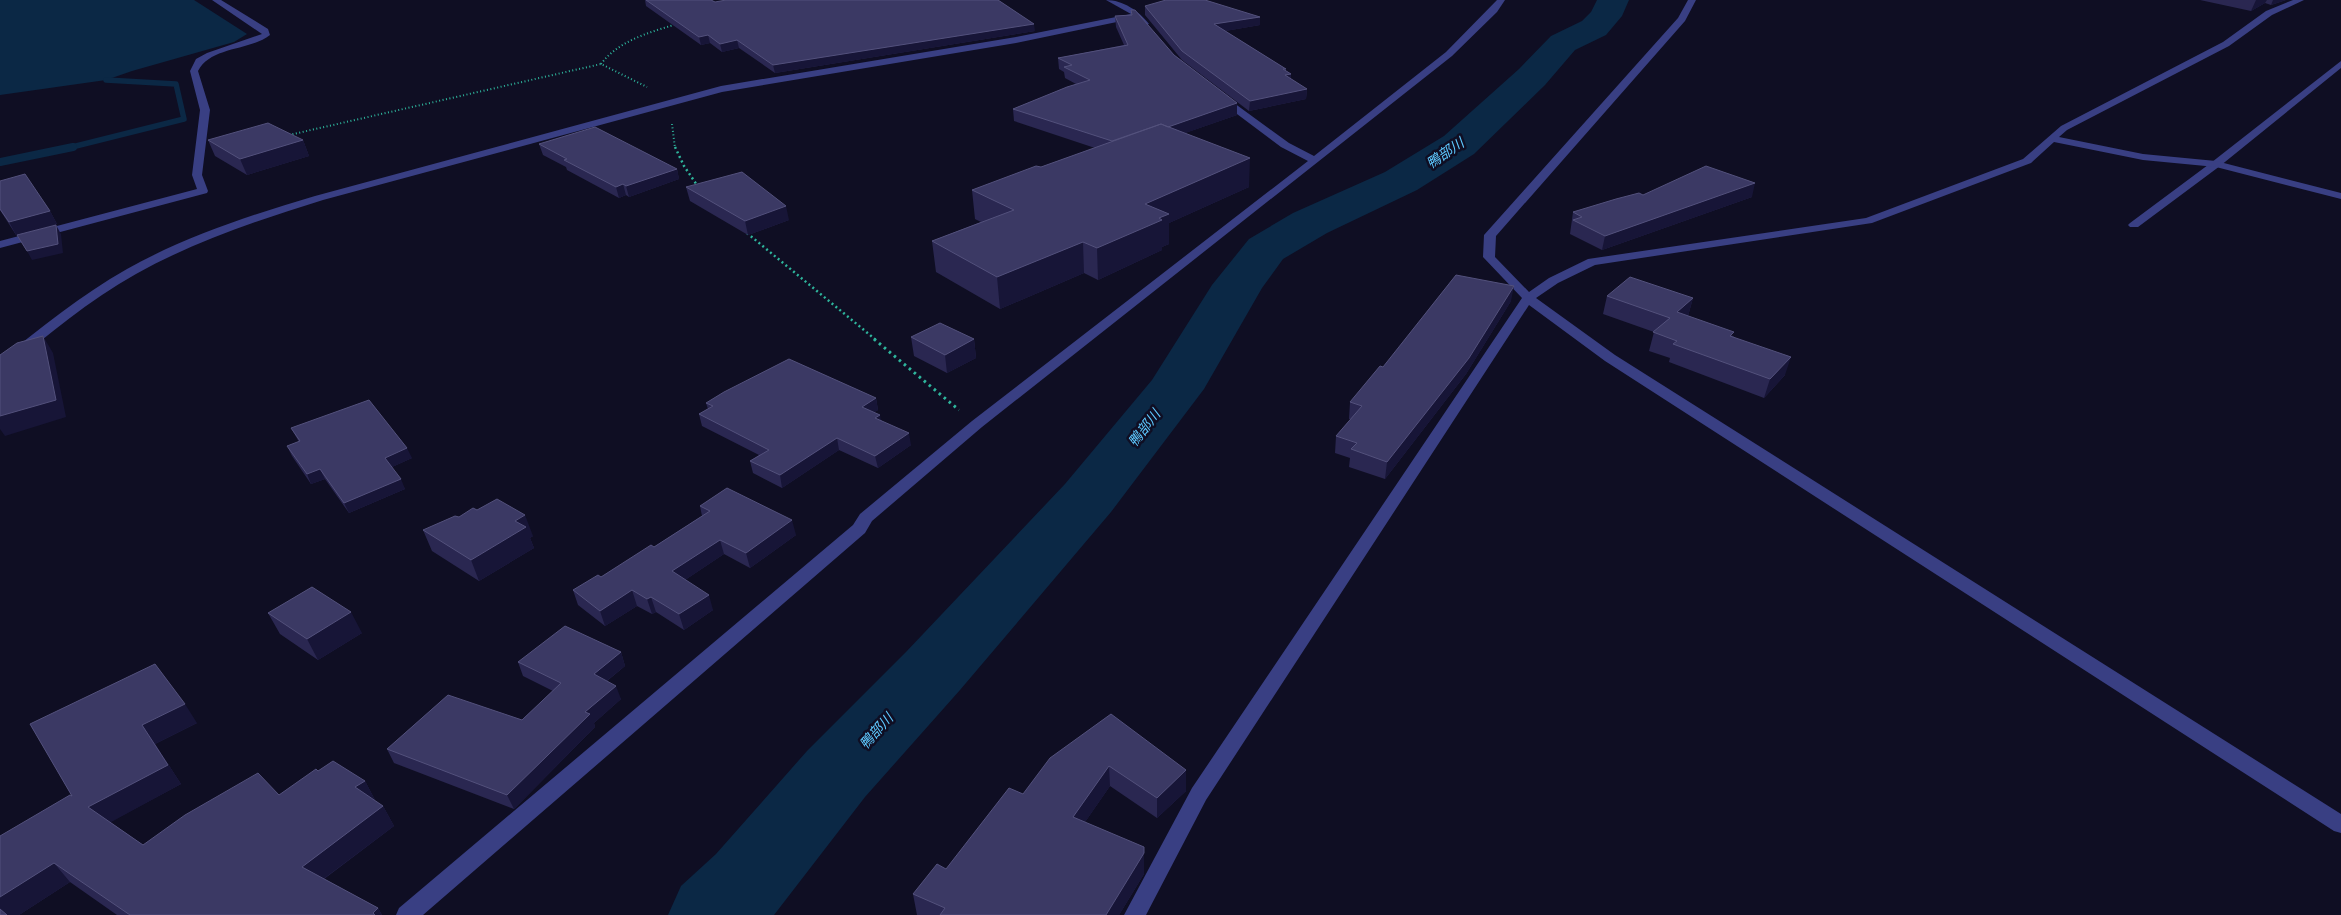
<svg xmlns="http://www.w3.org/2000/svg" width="2341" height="915" viewBox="0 0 2341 915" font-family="'Archivo Narrow','Noto Sans JP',sans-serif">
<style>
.water{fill:#0b2845}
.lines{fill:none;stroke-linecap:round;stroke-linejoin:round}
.stream-far1{stroke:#0b2845;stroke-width:5.5}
.stream{stroke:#0b2845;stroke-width:8}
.river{fill:#0b2845;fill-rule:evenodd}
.path-far2{stroke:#2eb59c;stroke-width:2;stroke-dasharray:1 2.5;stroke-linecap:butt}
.path-far1{stroke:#2eb59c;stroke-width:2.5;stroke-dasharray:2 3;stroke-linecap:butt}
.path{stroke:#2eb59c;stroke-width:3;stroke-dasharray:2.5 4;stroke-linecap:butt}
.lane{fill:#393f83;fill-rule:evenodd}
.street{fill:#393f83;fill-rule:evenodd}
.wall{fill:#2a2751}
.shaded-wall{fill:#171537}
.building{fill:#3b3964;stroke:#53517c}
.labels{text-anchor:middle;stroke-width:5;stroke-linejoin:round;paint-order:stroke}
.water-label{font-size:14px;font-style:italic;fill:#5ec9ff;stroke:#0f0e23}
</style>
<rect width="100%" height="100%" fill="#0f0e23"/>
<path class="water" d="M 0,0 L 194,0 L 247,34 L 234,42 L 132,71 L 106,80 L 0,95 Z"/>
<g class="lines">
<path class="stream-far1" d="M 68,148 L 184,119 L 176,84 L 106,80"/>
<path class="stream" d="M 0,162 L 73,147"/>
<path class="river" d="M 1597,0 L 1629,0 L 1622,16 L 1606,35 L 1575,50 L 1545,85 L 1474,154 L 1417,190 L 1327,233 L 1283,259 L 1262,288 L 1204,389 L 1111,512 L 960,690 L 865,797 L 774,915 L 668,915 L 681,886 L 716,854 L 807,751 L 906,652 L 1065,484 L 1152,380 L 1212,285 L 1249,239 L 1293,213 L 1385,172 L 1444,136 L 1519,69 L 1551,36 L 1582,21 L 1591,12 Z"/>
<path class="path-far2" d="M 601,64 C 618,41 650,32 677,24
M 672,124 L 675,148
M 289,135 L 601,64 L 647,87"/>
<path class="path-far1" d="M 675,147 L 684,166 L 699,188
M 747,233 L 876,340"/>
<path class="path" d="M 874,339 L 959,410"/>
<path class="lane" d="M 2341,61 L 2341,68 L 2220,166 L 2138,227 L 2130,227 L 2128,225 L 2130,223 L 2212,162 Z"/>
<path class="street" d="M 212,0 L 221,0 L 268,29 L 270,35 C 250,51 211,46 198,71 L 210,110 L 202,175 L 208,191 L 207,193 L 0,248 L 0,241 L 197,189 L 192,175 L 200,110 L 190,71 L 196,59 L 207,53 L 262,34 Z
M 1106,0 C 1123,0 1139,11 1149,24 L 1142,26 L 1136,18 L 1016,43 L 722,92 L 323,200 C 259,220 195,241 136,274 C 89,300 47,336 5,370 L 0,371 L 0,360 C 41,328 81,295 127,269 C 186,236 251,215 315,196 L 721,86 L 1016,37 L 1131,14 Z
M 1497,0 L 1505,0 L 1497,12 L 1452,56 L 982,427 L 872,521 L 865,533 L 423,915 L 396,915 L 399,908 L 853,525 L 860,514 L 972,421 L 1308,161 L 1281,147 L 1217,99 L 1217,95 L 1223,95 L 1289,143 L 1314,156 L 1446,52 Z
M 1688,0 L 1696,0 L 1685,21 L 1496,236 L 1495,257 L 1529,292 L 1549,278 L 1588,259 L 1866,218 L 2023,159 L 2061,126 L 2223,42 L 2266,11 L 2293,0 L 2304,0 L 2272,15 L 2229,46 L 2067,130 L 2059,137 L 2143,154 L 2216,161 L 2341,193 L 2341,199 L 2216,167 L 2143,160 L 2054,142 L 2031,163 L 1872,223 L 1595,265 L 1558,283 L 1536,298 L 1615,355 L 2341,814 L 2341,833 L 2334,831 L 1605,361 L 1529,305 L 1206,800 L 1146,915 L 1124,915 L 1192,788 L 1522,298 L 1483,257 L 1484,235 L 1678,18 Z"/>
</g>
<path class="wall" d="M 645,0 L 711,0 L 715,2 L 1035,31 L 775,73 L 739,48 L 722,52 L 710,43 L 701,45 L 646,6 Z
M 2200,0 L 2286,0 L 2271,5 L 2265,3 L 2251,11 Z
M 1145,6 L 1260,17 L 1260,25 L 1225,31 L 1286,69 L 1286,71 L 1291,74 L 1291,79 L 1307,89 L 1306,99 L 1249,111 L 1182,60 L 1145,15 Z
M 1131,10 L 1174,55 L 1237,103 L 1237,115 L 1185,133 L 1249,187 L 1169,223 L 1169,244 L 1162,247 L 1162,250 L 1098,280 L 1084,273 L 1000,309 L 936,272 L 932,241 L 981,222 L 975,219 L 972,190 L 1041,167 L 1095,148 L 1014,121 L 1013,109 L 1076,84 L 1065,78 L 1064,72 L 1059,69 L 1058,58 L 1124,45 L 1116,27 L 1115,16 L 1131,15 Z
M 208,140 L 303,140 L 309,156 L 247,175 L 215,156 Z
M 539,144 L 677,169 L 679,179 L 629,197 L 626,195 L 619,198 L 567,170 L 566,167 L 543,155 Z
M 0,181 L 50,211 L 57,224 L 16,235 L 0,210 Z
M 686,187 L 789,220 L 748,235 L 690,201 Z
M 1643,195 L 1752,197 L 1602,250 L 1570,234 L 1573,212 Z
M 1607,296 L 1693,298 L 1688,316 L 1733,336 L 1785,375 L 1764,398 L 1669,362 L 1670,358 L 1649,351 L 1654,332 L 1603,314 Z
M 1511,301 L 1466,374 L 1385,479 L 1349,467 L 1350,458 L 1335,453 L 1336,436 L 1351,419 L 1349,419 L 1350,402 L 1383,367 Z
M 911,337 L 974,339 L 976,358 L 947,373 L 914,356 Z
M 876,398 L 878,410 L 874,412 L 881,420 L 911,445 L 878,468 L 839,450 L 782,488 L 753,473 L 750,461 L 759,455 L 702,426 L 699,414 L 708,409 L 706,403 Z
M 291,428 L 412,458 L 392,467 L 405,489 L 349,513 L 325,479 L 311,484 L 292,456 L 287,446 L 299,442 Z
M 700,506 L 796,535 L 750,568 L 724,554 L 685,580 L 713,610 L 684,630 L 656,612 L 652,614 L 637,606 L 605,626 L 578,605 L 573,590 L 601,577 L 654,547 L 702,516 Z
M 423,530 L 533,536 L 530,538 L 534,548 L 479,581 L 432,551 Z
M 268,613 L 362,633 L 318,660 L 280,634 Z
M 621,652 L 625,666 L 607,681 L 621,699 L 594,723 L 595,727 L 514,809 L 394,763 L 387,749 L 522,720 L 553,691 L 523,676 L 518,662 Z
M 1111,714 L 1186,791 L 1157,818 L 1110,786 L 1085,822 L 1144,874 L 1119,915 L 917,915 L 913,894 L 946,869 Z
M 197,723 L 155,744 L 181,784 L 110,822 L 143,845 L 279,795 L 318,771 L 365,781 L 375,800 L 375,801 L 383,806 L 394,826 L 324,879 L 378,908 L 382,915 L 117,915 L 70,882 L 19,915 L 0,915 L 72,796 L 30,724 Z"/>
<path class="shaded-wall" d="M 2256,0 L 2267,0 L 2265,3 L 2251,11 Z
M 2273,0 L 2286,0 L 2271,5 Z
M 1260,17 L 1260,25 L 1214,33 L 1214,24 Z
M 1034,24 L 1035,31 L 775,73 L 773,65 Z
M 708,35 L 710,43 L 701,45 L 699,37 Z
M 737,40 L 739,48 L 722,52 L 720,44 Z
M 1283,69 L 1286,69 L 1285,75 L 1291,74 L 1290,84 L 1285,78 Z
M 1307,89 L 1306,99 L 1249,111 L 1250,101 Z
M 1237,103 L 1237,115 L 1119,156 L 1119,144 Z
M 303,140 L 309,156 L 247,175 L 240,159 Z
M 1250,158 L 1249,187 L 1169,223 L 1169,244 L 1162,247 L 1162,250 L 1098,280 L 1097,248 L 1145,204 Z
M 677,169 L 679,179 L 629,197 L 626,186 Z
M 1755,183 L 1752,197 L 1602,250 L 1605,236 Z
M 623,184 L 626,195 L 619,198 L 616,187 Z
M 786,206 L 789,220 L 748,235 L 745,221 Z
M 50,211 L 57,224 L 16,235 L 9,222 Z
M 56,225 L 61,234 L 63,253 L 32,260 L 27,251 Z
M 1083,242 L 1084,273 L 1000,309 L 997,277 Z
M 1514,286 L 1511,301 L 1466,374 L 1385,479 L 1387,462 Z
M 1693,298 L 1688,316 L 1672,330 L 1677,312 Z
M 43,336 L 53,353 L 66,417 L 5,436 L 0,429 L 0,416 Z
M 974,339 L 976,358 L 947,373 L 945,355 Z
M 1791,357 L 1785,375 L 1764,398 L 1770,379 Z
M 876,398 L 878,410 L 864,419 L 862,407 Z
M 880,415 L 882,427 L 875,418 Z
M 909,433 L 911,445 L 878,468 L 875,456 Z
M 837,438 L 839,450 L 782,488 L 780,475 Z
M 407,448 L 412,458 L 390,468 L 385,458 Z
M 320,469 L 325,479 L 311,484 L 307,474 Z
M 401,479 L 405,489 L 349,513 L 344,503 Z
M 525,515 L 533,536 L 530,538 L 534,548 L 479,581 L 471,560 L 515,521 Z
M 792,520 L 796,535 L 750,568 L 746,553 Z
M 720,540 L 724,554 L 676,586 L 672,571 Z
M 632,590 L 637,606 L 605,626 L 600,611 Z
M 709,595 L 713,610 L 684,630 L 679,614 Z
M 651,597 L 656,612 L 652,614 L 647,599 Z
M 351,612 L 362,633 L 318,660 L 307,639 Z
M 621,652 L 625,666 L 598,688 L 594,674 Z
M 616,686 L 621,699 L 594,723 L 595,727 L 514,809 L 507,795 L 585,712 Z
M 185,704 L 197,723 L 155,744 L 181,784 L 102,827 L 88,807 L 142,725 Z
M 1109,766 L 1110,786 L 1074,838 L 1073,817 Z
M 1186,770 L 1186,791 L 1157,818 L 1157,798 Z
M 365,781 L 375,800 L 366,807 L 355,787 Z
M 383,806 L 394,826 L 314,886 L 302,867 Z
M 1144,847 L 1144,874 L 1119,915 L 1106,915 Z
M 54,863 L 70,882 L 19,915 L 3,915 L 0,911 L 0,897 Z
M 378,908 L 382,915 L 374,915 L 373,913 Z"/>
<path class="building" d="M 646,0 L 711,0 L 715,2 L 726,0 L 998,0 L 1034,24 L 773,65 L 737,40 L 720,44 L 708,35 L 699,37 Z
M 1166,0 L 1205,0 L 1260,17 L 1214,24 L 1286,69 L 1283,69 L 1291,74 L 1285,75 L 1307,89 L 1250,101 L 1182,51 L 1145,6 Z
M 1131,10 L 1135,10 L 1174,55 L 1237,103 L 1168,127 L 1161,124 L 1112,141 L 1013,109 L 1067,87 L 1090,80 L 1064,67 L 1072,65 L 1058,58 L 1128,45 L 1115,16 L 1132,15 Z
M 268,123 L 303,140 L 240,159 L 208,140 Z
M 1161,124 L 1250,158 L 1145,204 L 1169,214 L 1159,218 L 1162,220 L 1097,248 L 1083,242 L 997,277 L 932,241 L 1014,210 L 972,190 L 1036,166 L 1041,167 Z
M 595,127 L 677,169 L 626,186 L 623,184 L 616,187 L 564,160 L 567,159 L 539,144 Z
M 1706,166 L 1755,183 L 1605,236 L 1573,220 L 1582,217 L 1573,212 L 1616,199 L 1639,193 L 1643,195 Z
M 742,172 L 786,206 L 745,221 L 686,187 Z
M 25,174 L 50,211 L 9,222 L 0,209 L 0,181 Z
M 56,225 L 58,244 L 27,251 L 17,235 Z
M 1456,275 L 1514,286 L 1469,358 L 1387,462 L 1351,449 L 1357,443 L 1336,436 L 1362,406 L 1350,402 L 1380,366 L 1383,367 Z
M 1630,277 L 1693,298 L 1677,312 L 1734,332 L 1730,336 L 1791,357 L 1770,379 L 1673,344 L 1677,341 L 1653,332 L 1670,318 L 1607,296 Z
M 940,323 L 974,339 L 945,355 L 911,337 Z
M 43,336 L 56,400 L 0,416 L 0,355 L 17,343 Z
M 789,359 L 876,398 L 862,407 L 880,415 L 875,418 L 909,433 L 875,456 L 837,438 L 780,475 L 750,461 L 769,450 L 699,414 L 713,406 L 706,403 L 724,392 Z
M 369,400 L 407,448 L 385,458 L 401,479 L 344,503 L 320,469 L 307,474 L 287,446 L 300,441 L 291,428 Z
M 727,488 L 792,520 L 746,553 L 720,540 L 672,571 L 709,595 L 679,614 L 651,597 L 647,599 L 632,590 L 600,611 L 573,590 L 598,575 L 601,577 L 651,545 L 654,547 L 710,511 L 700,506 Z
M 497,499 L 525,515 L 515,521 L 526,527 L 471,560 L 423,530 L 455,516 L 459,517 L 473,508 L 477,510 Z
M 312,587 L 351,612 L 307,639 L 268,613 Z
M 565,626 L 621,652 L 594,674 L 616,686 L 585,712 L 590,714 L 507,795 L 387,749 L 448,695 L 522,720 L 561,683 L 518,662 Z
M 155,664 L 185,704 L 142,725 L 168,765 L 88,807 L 143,845 L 185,815 L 258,773 L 279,795 L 316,769 L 318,771 L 333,761 L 365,781 L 355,787 L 383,806 L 302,867 L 378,908 L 373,913 L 375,915 L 130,915 L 54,863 L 0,897 L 0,836 L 70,795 L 72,796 L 30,724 Z
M 1111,714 L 1186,770 L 1157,798 L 1109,766 L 1073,817 L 1144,847 L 1144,853 L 1106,915 L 940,915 L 945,908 L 913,894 L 937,864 L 946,869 L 1009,788 L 1023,794 L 1050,758 Z
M 0,909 L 7,915 L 0,915 Z"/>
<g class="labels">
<g class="water-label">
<text transform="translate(1445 153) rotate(-34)" y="5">鴨部川</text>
<text transform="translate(1144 428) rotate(-52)" y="5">鴨部川</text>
<text transform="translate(876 731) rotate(-48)" y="5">鴨部川</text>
</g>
</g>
</svg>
